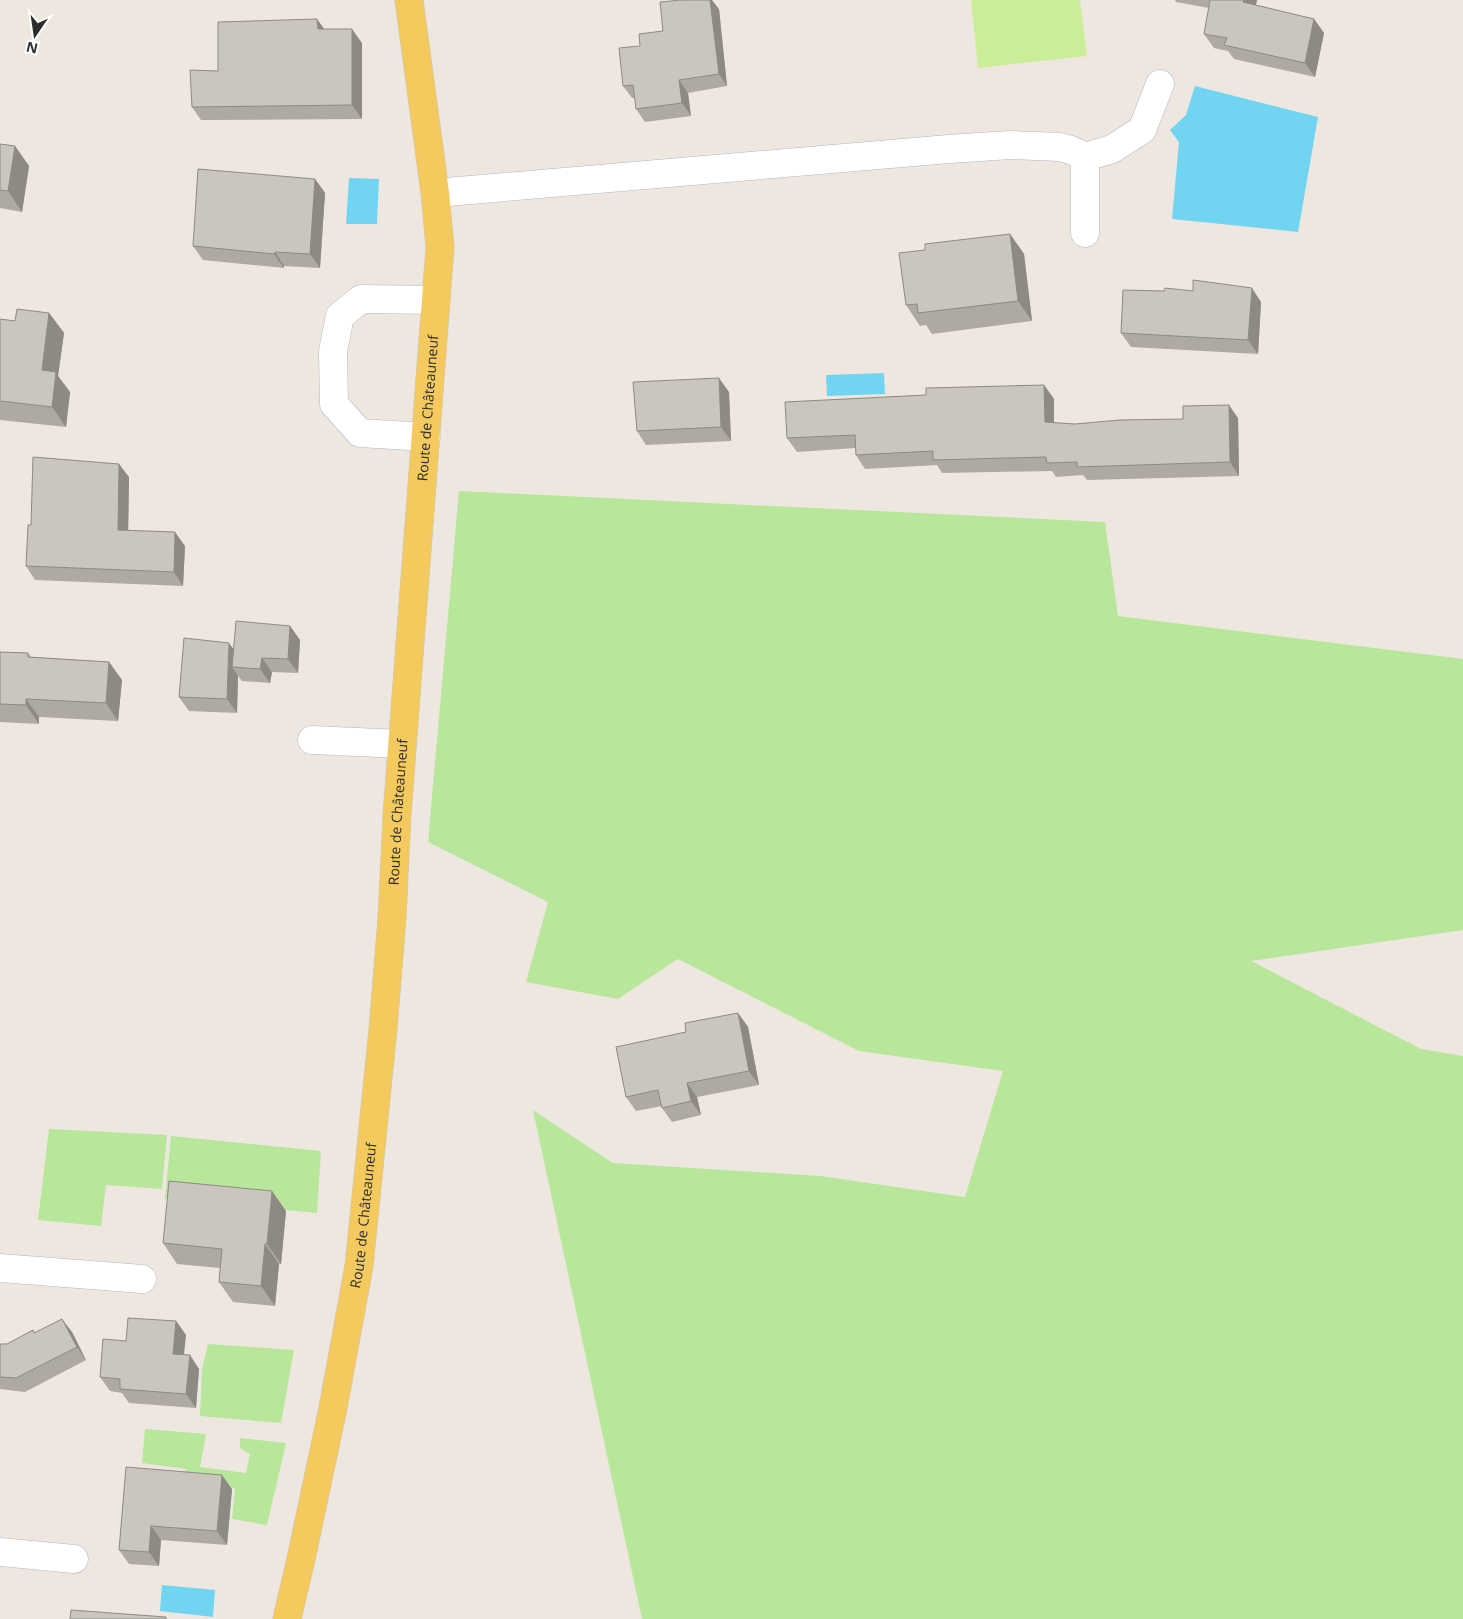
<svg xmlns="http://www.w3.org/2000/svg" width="1463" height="1619" viewBox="0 0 1463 1619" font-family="'Open Sans',sans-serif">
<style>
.green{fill:#b8e69b}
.pitch{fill:#cced97}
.water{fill:#71d5f2}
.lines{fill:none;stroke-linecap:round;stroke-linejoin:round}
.minor-casing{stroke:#b3b6c0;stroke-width:29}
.major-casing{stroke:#c8c8c8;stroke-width:29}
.minor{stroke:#fff;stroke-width:28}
.major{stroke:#f4ca5e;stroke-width:28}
.wall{fill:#aea9a3}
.shaded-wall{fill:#8d8a84}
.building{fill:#cac5bd;stroke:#8d8a84}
.labels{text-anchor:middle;stroke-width:5;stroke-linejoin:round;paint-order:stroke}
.street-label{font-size:14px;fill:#2d2d2d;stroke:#fff}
</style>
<rect width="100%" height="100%" fill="#eee7df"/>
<path class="green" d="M 459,491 L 1105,522 L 1118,616 L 1463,659 L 1463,930 L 1251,961 L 1421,1049 L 1463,1056 L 1463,1619 L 642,1619 L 533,1110 L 613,1163 L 820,1176 L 965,1197 L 1003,1071 L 859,1051 L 678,959 L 618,999 L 526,982 L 548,902 L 428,842 Z
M 49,1129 L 167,1135 L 162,1189 L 106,1185 L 101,1226 L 38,1220 Z
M 171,1136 L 321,1151 L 317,1213 L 165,1199 Z
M 208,1344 L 294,1350 L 281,1423 L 200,1416 L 202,1369 Z
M 145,1429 L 206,1434 L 200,1467 L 246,1473 L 250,1454 L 240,1448 L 240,1438 L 286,1443 L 267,1525 L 232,1519 L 235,1488 L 185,1483 L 186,1469 L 142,1463 Z"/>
<path class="pitch" d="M 971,0 L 1080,0 L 1087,56 L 978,68 Z"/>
<path class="water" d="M 1195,86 L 1318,117 L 1298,232 L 1172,219 L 1179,142 L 1170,130 L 1186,115 Z
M 349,178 L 379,179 L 377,224 L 346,224 Z
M 884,373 L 885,394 L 827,396 L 826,375 Z
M 162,1585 L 215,1590 L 213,1617 L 160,1611 Z"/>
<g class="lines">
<defs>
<path id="minor" d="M 1085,157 L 1112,149 L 1142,130 L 1160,84
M 435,193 L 949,149 L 1010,145 L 1060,147 L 1071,150 L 1085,157 L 1085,233
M 426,437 L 360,433 L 334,404 L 333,351 L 340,316 L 361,299 L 436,300
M 312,740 L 402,744
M 0,1268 L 142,1279
M 0,1552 L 74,1559"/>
<g id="major">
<path id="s1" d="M 287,1619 L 301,1559 L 333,1408 L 359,1266 L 383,1029 L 392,918 L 397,815 L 440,247 L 435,193 L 409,0"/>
</g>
</defs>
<use href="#minor" class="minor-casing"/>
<use href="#major" class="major-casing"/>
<use href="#minor" class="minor"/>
<use href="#major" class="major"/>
</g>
<path class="wall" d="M 1175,0 L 1257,0 L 1256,5 L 1314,19 L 1324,33 L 1315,77 L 1234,59 L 1228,51 L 1214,48 L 1204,34 L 1209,8 L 1176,2 Z
M 719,9 L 727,86 L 688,93 L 691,116 L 645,122 L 636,109 L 635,98 L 632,98 L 623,86 L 640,46 L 663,31 Z
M 317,19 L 324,29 L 362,43 L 362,119 L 201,120 L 192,107 Z
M 0,144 L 15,146 L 29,166 L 22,212 L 0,208 Z
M 315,179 L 325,193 L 320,268 L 284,266 L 284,268 L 203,260 L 193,246 Z
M 1010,234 L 1024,254 L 1032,321 L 932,334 L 926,325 L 920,326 L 906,305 L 925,250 Z
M 1261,302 L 1258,354 L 1131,347 L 1121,333 Z
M 49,313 L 64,333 L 58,376 L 70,392 L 66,427 L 0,420 L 0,319 L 15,321 Z
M 1044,385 L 1054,399 L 1054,423 L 1075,424 L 1238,418 L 1239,476 L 1087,480 L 1083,475 L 1056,477 L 1052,471 L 942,473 L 937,465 L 865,469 L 856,455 L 855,448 L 797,452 L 787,438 L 926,395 Z
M 729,392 L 731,441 L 646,445 L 637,431 Z
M 129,477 L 128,530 L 185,546 L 183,586 L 35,580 L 26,566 L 31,525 Z
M 290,626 L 300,640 L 298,673 L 272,672 L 270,683 L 242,681 L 238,676 L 237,713 L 189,711 L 179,697 L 233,650 Z
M 0,652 L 28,653 L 31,657 L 109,662 L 122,680 L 118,721 L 39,717 L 39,724 L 0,722 Z
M 738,1013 L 748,1027 L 759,1085 L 697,1097 L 701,1115 L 672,1122 L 662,1108 L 662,1106 L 636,1111 L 626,1097 L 686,1032 Z
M 286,1211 L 281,1264 L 279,1264 L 275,1306 L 233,1302 L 219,1282 L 220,1268 L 177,1264 L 163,1243 Z
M 176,1321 L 186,1335 L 184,1355 L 199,1369 L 196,1408 L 129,1403 L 122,1393 L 110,1391 L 100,1377 L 126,1341 Z
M 33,1330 L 35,1333 L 72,1332 L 86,1360 L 25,1392 L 0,1389 L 0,1344 L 7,1344 Z
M 126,1467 L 232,1489 L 227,1545 L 161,1540 L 159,1566 L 129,1564 L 119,1550 Z"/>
<path class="shaded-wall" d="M 710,0 L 712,0 L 719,9 L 727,86 L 719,74 Z
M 1244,0 L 1257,0 L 1253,16 L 1243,2 Z
M 317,19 L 327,33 L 318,29 Z
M 1314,19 L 1324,33 L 1315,77 L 1305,63 Z
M 352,29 L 362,43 L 362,119 L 352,105 Z
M 679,80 L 688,93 L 691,116 L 682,103 Z
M 15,146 L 29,166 L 22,212 L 8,191 Z
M 315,179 L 325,193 L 320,268 L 310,254 Z
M 1010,234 L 1024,254 L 1032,321 L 1018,301 Z
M 275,252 L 284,266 L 284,268 L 274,254 Z
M 1252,288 L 1261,302 L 1258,354 L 1248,340 Z
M 49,313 L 64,333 L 58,376 L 70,392 L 66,427 L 52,407 L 42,370 Z
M 719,378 L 729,392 L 731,441 L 721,427 Z
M 1044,385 L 1054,399 L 1054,436 L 1045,422 Z
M 1229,405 L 1238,418 L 1239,476 L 1230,462 Z
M 119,464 L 129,477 L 128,544 L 118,530 Z
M 175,532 L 185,546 L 183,586 L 174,572 Z
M 290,626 L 300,640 L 298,673 L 288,659 Z
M 229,643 L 239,657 L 232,667 L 238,676 L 237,713 L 227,699 Z
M 262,658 L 272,672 L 270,683 L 260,669 Z
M 109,662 L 122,680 L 118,721 L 106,703 Z
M 26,699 L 39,717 L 39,724 L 26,705 Z
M 738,1013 L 748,1027 L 759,1085 L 749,1071 Z
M 687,1083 L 697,1097 L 701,1115 L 691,1101 Z
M 272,1191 L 286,1211 L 281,1264 L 267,1244 Z
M 265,1244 L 279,1264 L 275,1306 L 261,1286 Z
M 62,1319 L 72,1332 L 86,1360 L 77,1347 Z
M 176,1321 L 186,1335 L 182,1368 L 173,1354 Z
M 190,1355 L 199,1369 L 196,1408 L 186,1394 Z
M 222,1475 L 232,1489 L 227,1545 L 217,1531 Z
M 151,1526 L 161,1540 L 159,1566 L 149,1552 Z"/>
<path class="building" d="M 681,0 L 710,0 L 719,74 L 679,80 L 682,103 L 636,109 L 633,85 L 623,86 L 619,48 L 640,46 L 639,34 L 663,31 L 660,2 Z
M 1210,0 L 1244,0 L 1243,2 L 1314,19 L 1305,63 L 1224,45 L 1227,38 L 1204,34 Z
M 317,19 L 318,29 L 352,29 L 352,105 L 192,107 L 190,70 L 218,71 L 218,22 Z
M 0,144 L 15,146 L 8,191 L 0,190 Z
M 198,169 L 315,179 L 310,254 L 275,252 L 274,254 L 193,246 Z
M 1010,234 L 1018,301 L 918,313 L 917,304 L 906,305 L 899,253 L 925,250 L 925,244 Z
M 1193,280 L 1252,288 L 1248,340 L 1121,333 L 1123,290 L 1164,291 L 1165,288 L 1193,291 Z
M 17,309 L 49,313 L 42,370 L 56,372 L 52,407 L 0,401 L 0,319 L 15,321 Z
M 719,378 L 721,427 L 637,431 L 633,382 Z
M 1044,385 L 1045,422 L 1075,424 L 1120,420 L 1183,419 L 1183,406 L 1229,405 L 1230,462 L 1077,467 L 1077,462 L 1047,463 L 1046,457 L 933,460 L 933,451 L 856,455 L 855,435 L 787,438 L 785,402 L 926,395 L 926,388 Z
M 33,457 L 119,464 L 118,530 L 175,532 L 174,572 L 26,566 L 28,525 L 31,525 Z
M 236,621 L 290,626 L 288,659 L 262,658 L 260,669 L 232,667 Z
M 184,638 L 229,643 L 227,699 L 179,697 Z
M 0,652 L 28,653 L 28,657 L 109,662 L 106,703 L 26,699 L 26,705 L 0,704 Z
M 738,1013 L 749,1071 L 687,1083 L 691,1101 L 662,1108 L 658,1090 L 626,1097 L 616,1047 L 686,1032 L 685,1023 Z
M 169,1181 L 272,1191 L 267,1244 L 265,1244 L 261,1286 L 219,1282 L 222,1249 L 163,1243 Z
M 128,1318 L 176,1321 L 173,1354 L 190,1355 L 186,1394 L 120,1389 L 120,1379 L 100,1377 L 103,1339 L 126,1341 Z
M 62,1319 L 77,1347 L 16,1378 L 0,1377 L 0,1344 L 7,1344 L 33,1330 L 34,1333 Z
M 126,1467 L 222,1475 L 217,1531 L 151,1526 L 149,1552 L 119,1550 Z
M 71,1610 L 166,1617 L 166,1619 L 70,1619 Z"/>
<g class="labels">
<g class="street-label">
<text dy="5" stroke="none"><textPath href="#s1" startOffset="1221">Route de Châteauneuf</textPath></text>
<text dy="5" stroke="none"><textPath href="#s1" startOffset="816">Route de Châteauneuf</textPath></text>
<text dy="5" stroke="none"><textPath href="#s1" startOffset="411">Route de Châteauneuf</textPath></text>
</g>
</g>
<g transform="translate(35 35) rotate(193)" stroke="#ffffff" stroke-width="4" paint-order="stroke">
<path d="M0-4L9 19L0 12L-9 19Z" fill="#2d2d2d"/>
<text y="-8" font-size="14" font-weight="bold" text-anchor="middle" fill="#2d2d2d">N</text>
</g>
</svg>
